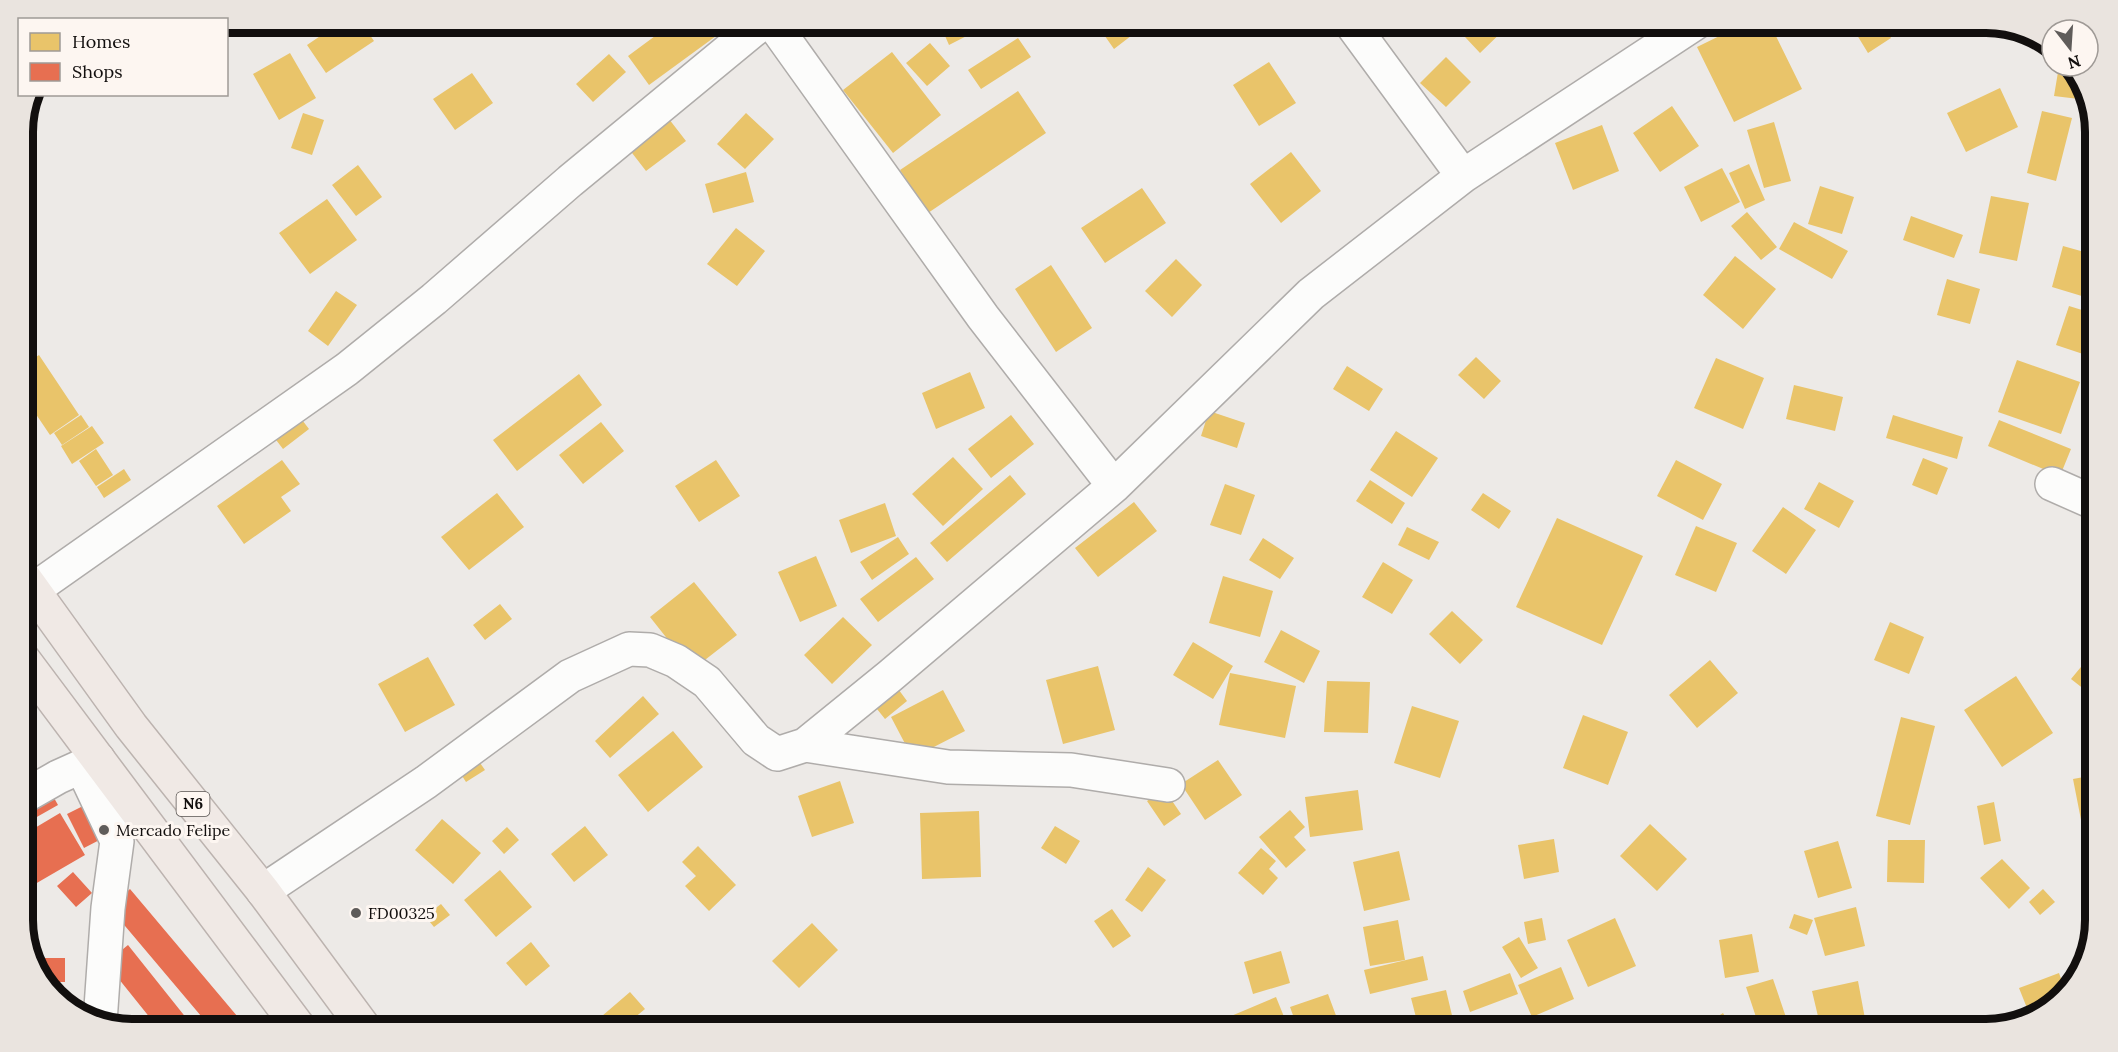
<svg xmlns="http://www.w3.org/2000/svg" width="2118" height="1052" viewBox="0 0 2118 1052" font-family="Lora,serif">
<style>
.homes{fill:#e9c46a}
.shops{fill:#e76f51}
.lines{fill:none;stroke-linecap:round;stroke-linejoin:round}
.street-casing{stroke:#afacaa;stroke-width:36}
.highway-casing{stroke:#bcb3af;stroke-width:36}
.street{stroke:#fcfcfb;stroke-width:33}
.highway{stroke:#f0e9e5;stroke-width:33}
.poi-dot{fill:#5f5c5a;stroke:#fdf6f1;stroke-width:2}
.labels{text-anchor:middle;stroke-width:6;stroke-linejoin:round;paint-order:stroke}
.shield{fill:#fdf6f1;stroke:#585452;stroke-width:1.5}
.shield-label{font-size:15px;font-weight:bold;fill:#120f0e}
.poi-label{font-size:16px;fill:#120f0e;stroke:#fdf6f1;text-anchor:start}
.rim{fill:none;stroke:#120f0e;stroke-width:8}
</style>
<rect width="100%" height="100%" fill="#edeae7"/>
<path class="homes" d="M 341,22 L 361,22 L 374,41 L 326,73 L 307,45 Z
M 398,22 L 437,22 L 437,23 L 400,33 Z
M 674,22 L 723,22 L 727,28 L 649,85 L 628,56 Z
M 939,22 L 994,22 L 949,45 Z
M 1095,22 L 1135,22 L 1140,29 L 1114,49 Z
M 1451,22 L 1512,22 L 1480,53 Z
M 1748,22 L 1769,22 L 1802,89 L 1734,122 L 1697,47 Z
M 1809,22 L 1840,22 L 1819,37 Z
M 1849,22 L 1882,22 L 1891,38 L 1868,53 Z
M 1018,38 L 1031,57 L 981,89 L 968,70 Z
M 930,43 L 950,66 L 927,86 L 906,63 Z
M 892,52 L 941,115 L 893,153 L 843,90 Z
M 290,53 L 316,98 L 279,120 L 253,74 Z
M 609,54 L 626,72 L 593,102 L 576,84 Z
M 1446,57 L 1471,82 L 1446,107 L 1420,83 Z
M 1269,62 L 1296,103 L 1259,126 L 1233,85 Z
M 2059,66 L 2071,66 L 2077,71 L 2087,100 L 2054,96 Z
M 472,73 L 493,103 L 455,130 L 433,99 Z
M 2000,88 L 2018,127 L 1966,152 L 1947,113 Z
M 1018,91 L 1046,133 L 928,213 L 900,170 Z
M 1672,106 L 1699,146 L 1660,172 L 1633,133 Z
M 662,110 L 686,141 L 646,171 L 622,140 Z
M 2042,111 L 2072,118 L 2056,181 L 2027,173 Z
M 303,113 L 324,120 L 312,155 L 291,148 Z
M 746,113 L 774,139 L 745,169 L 717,144 Z
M 1774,122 L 1791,181 L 1764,188 L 1747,130 Z
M 1602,125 L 1619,171 L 1573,190 L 1555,143 Z
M 1291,152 L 1321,191 L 1281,223 L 1250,184 Z
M 1749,164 L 1765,200 L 1745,209 L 1729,173 Z
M 358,165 L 382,197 L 356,216 L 332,185 Z
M 1722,168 L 1740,202 L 1701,222 L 1684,187 Z
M 746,172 L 754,202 L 713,213 L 705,184 Z
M 1820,186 L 1854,197 L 1842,234 L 1808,224 Z
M 1142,188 L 1166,223 L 1105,263 L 1081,228 Z
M 1991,196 L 2029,203 L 2017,261 L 1979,253 Z
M 327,199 L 357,240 L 310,274 L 279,233 Z
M 1747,212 L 1777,247 L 1761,260 L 1731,226 Z
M 1911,216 L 1963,235 L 1954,258 L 1903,240 Z
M 1794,222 L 1848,251 L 1832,279 L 1779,249 Z
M 736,228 L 765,251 L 737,286 L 707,264 Z
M 2063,246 L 2095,255 L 2095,300 L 2052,287 Z
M 1735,256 L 1776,289 L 1743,329 L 1703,295 Z
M 1176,259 L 1202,285 L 1172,317 L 1145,291 Z
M 1051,265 L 1092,328 L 1056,352 L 1015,289 Z
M 1947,279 L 1980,289 L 1970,324 L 1937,315 Z
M 336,291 L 357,305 L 328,346 L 308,331 Z
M 2069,306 L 2095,314 L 2095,358 L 2056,345 Z
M 39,355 L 79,415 L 50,435 L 23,395 L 23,366 Z
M 1476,357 L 1501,381 L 1484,399 L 1458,375 Z
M 1716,358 L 1764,378 L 1743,429 L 1694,408 Z
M 2017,360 L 2080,382 L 2061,434 L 1998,412 Z
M 1347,366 L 1383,389 L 1369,411 L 1333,389 Z
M 970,372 L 985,408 L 936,429 L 922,393 Z
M 579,374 L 602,405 L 517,471 L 493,440 Z
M 1794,385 L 1843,397 L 1835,431 L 1786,419 Z
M 1209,411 L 1245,423 L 1237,448 L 1201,436 Z
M 296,412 L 309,429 L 283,449 L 270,432 Z
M 81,415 L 89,427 L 62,445 L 54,433 Z
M 1011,415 L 1034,444 L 991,478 L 968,449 Z
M 1893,415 L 1963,437 L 1957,459 L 1886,438 Z
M 1999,420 L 2071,449 L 2060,476 L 1988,446 Z
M 601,422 L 624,451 L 583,484 L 559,455 Z
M 92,426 L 104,443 L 72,464 L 61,446 Z
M 1396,431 L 1438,458 L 1412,497 L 1370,470 Z
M 2095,443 L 2095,474 L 2086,471 Z
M 96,449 L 113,475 L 96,486 L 79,461 Z
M 953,457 L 983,489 L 943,526 L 912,494 Z
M 1923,458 L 1948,468 L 1937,495 L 1912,485 Z
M 282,460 L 300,484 L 281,497 L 291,511 L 244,544 L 217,506 Z
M 716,460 L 740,496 L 699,522 L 675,486 Z
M 1676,460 L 1722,484 L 1703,520 L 1657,496 Z
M 124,469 L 131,480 L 104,498 L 97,487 Z
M 1010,475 L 1026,494 L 947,562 L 930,543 Z
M 1370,480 L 1405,503 L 1392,524 L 1356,501 Z
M 1819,482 L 1854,501 L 1839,528 L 1804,509 Z
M 1225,484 L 1255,495 L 1241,535 L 1210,525 Z
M 497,493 L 524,527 L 469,570 L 441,537 Z
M 1483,493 L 1511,511 L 1499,529 L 1471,510 Z
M 1134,502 L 1157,531 L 1098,577 L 1075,548 Z
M 885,503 L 896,536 L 851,553 L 839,520 Z
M 1783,507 L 1816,530 L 1786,574 L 1752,551 Z
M 1557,518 L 1643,556 L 1602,645 L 1516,607 Z
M 1696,526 L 1737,543 L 1716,592 L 1675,575 Z
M 1407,527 L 1439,542 L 1429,560 L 1398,545 Z
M 898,537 L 909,554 L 872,580 L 860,562 Z
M 1263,538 L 1294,558 L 1280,579 L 1249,560 Z
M 816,556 L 837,606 L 800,622 L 778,572 Z
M 916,557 L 934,579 L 878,622 L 860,599 Z
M 1383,562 L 1413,580 L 1392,614 L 1362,597 Z
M 1223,576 L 1273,591 L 1260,637 L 1209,623 Z
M 694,582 L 737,635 L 692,670 L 650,617 Z
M 500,604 L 512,619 L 485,640 L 473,625 Z
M 1452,611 L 1483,640 L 1460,664 L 1429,634 Z
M 843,617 L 872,645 L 832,684 L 804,655 Z
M 1890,622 L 1924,637 L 1909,674 L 1874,660 Z
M 1281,630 L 1320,651 L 1304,683 L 1264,662 Z
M 1193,642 L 1233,666 L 1213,699 L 1173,675 Z
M 2095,650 L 2095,695 L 2094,697 L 2071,679 Z
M 428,657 L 455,705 L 405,732 L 378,684 Z
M 1710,660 L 1738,693 L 1697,728 L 1669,695 Z
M 1098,666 L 1115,730 L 1063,744 L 1046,680 Z
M 1230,673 L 1296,686 L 1285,738 L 1219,725 Z
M 2016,676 L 2053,733 L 2002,767 L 1964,710 Z
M 1327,681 L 1370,682 L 1368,733 L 1324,732 Z
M 896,686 L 907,701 L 885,719 L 873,704 Z
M 943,690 L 965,731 L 926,751 L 911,755 L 891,717 Z
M 643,696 L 659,714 L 610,758 L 595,741 Z
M 1412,706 L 1459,721 L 1440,778 L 1394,763 Z
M 1583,715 L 1628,732 L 1608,785 L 1563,768 Z
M 1901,717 L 1935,726 L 1910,825 L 1876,816 Z
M 673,731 L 703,767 L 648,812 L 618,775 Z
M 473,753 L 485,770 L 466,782 L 455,765 Z
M 1218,760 L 1242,795 L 1205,820 L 1181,784 Z
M 2095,775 L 2095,828 L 2083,830 L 2073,779 Z
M 840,781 L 854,823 L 812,837 L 798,796 Z
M 1164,789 L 1181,814 L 1164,826 L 1147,801 Z
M 1358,790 L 1363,830 L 1310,837 L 1305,797 Z
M 1994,802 L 2001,841 L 1984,845 L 1977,806 Z
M 1290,810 L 1305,827 L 1294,837 L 1306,850 L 1286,868 L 1259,837 Z
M 979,811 L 981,877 L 922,879 L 920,813 Z
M 442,819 L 481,853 L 453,884 L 415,850 Z
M 1650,824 L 1687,859 L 1657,891 L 1620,856 Z
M 585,826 L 608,855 L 574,882 L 551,854 Z
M 1055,826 L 1080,841 L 1066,864 L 1041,848 Z
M 507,827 L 519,840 L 504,854 L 492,841 Z
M 1554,839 L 1559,872 L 1524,879 L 1518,845 Z
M 1888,840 L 1925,840 L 1924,883 L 1887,882 Z
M 1838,841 L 1852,888 L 1818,898 L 1804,851 Z
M 698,846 L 736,885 L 709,911 L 685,886 L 696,876 L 682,862 Z
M 1261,848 L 1276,861 L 1269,869 L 1278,878 L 1263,895 L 1238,873 Z
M 1399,851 L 1410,900 L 1364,911 L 1353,862 Z
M 2002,859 L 2030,888 L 2009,909 L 1980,878 Z
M 1148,867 L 1166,880 L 1142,912 L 1125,900 Z
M 500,870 L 532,907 L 496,937 L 464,900 Z
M 2043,889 L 2055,902 L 2040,915 L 2029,902 Z
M 441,904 L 450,915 L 434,927 L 425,916 Z
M 1856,907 L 1865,946 L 1825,956 L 1814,918 Z
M 1112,909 L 1131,936 L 1113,948 L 1094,921 Z
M 1794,914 L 1813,920 L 1807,935 L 1789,928 Z
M 1542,918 L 1546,940 L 1528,944 L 1524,922 Z
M 1615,918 L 1636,966 L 1588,987 L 1567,940 Z
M 1398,920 L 1405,960 L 1370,966 L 1363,927 Z
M 812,923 L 838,950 L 799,988 L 772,961 Z
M 1752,934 L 1759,972 L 1725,978 L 1719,940 Z
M 1519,937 L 1538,968 L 1521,978 L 1502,947 Z
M 531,942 L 550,966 L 526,986 L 506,963 Z
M 1281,951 L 1290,983 L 1253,994 L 1244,962 Z
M 1423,956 L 1428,980 L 1370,994 L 1364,970 Z
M 1561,967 L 1574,999 L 1532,1017 L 1518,985 Z
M 1510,973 L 1518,994 L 1470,1012 L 1463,991 Z
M 2059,973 L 2065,990 L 2061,995 L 2027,1008 L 2019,988 Z
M 1773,979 L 1790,1029 L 1760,1029 L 1746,987 Z
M 1858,981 L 1866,1024 L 1837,1029 L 1821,1029 L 1812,991 Z
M 1446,990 L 1455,1028 L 1419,1029 L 1411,998 Z
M 630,992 L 645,1009 L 621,1029 L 614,1029 L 602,1016 Z
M 1328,994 L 1341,1029 L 1298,1029 L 1290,1007 Z
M 1276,997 L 1289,1029 L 1228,1029 L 1224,1019 Z
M 1723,1013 L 1732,1029 L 1709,1029 L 1706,1024 Z"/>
<path class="shops" d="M 23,751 L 33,768 L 23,775 Z
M 49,789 L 58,805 L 35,818 L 26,800 Z
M 95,800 L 111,834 L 84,848 L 67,814 Z
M 60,813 L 85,855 L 23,891 L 23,835 Z
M 73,872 L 92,893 L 76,907 L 57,886 Z
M 130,889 L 248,1029 L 212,1029 L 109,907 Z
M 128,945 L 195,1029 L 159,1029 L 106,963 Z
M 33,958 L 65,958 L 65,982 L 42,982 Z"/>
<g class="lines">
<defs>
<path id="street" d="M 772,22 L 983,317 L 1114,486
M 1350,22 L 1463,176
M 2052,484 L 2095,503
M 33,590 L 347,369 L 434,299 L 570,181 L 763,22
M 805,745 L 948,767 L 1071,770 L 1168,785
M 82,767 L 117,841 L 108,908 L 100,1022
M 23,797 L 58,777 L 98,759
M 263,891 L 426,782 L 570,676 L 629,649 L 650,650 L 676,661 L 707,682 L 756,740 L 777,754 L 805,745 L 890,676 L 1114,486 L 1311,294 L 1463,176 L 1697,22"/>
<path id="highway" d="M 23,576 L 131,726 L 263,891 L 365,1029
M 23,659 L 300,1029"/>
</defs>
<use href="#street" class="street-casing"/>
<use href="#highway" class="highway-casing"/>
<use href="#street" class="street"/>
<use href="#highway" class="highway"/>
</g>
<g class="poi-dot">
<circle cx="104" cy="830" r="6"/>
<circle cx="356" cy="913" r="6"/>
</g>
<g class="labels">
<rect class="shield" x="176.5" y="792" width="33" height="24" rx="4.5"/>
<g class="shield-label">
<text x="193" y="809">N6</text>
</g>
<g class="poi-label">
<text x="116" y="836">Mercado Felipe</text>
<text x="368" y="919">FD00325</text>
</g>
</g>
<path d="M0 0H2118V1052H0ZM132 33H1986A99 99 0 0 1 2085 132V920A99 99 0 0 1 1986 1019H132A99 99 0 0 1 33 920V132A99 99 0 0 1 132 33Z" fill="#eae4df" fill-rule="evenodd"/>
<path class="rim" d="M132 33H1986A99 99 0 0 1 2085 132V920A99 99 0 0 1 1986 1019H132A99 99 0 0 1 33 920V132A99 99 0 0 1 132 33Z"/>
<rect x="18" y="18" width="210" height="78" fill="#fdf6f1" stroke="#9f9a96" stroke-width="1.5"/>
<rect x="30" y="33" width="30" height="18" fill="#e9c46a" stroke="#9f9a96" stroke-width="1.5"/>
<text x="72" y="48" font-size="18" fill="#120f0e">Homes</text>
<rect x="30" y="63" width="30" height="18" fill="#e76f51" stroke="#9f9a96" stroke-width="1.5"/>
<text x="72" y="78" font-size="18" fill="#120f0e">Shops</text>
<g transform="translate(2070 48) rotate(163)"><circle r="28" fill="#fdf6f1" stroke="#9f9a96" stroke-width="1.5"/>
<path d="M0-4.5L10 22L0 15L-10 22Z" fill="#5f5c5a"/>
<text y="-9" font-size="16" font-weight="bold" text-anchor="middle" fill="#120f0e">N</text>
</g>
</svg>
